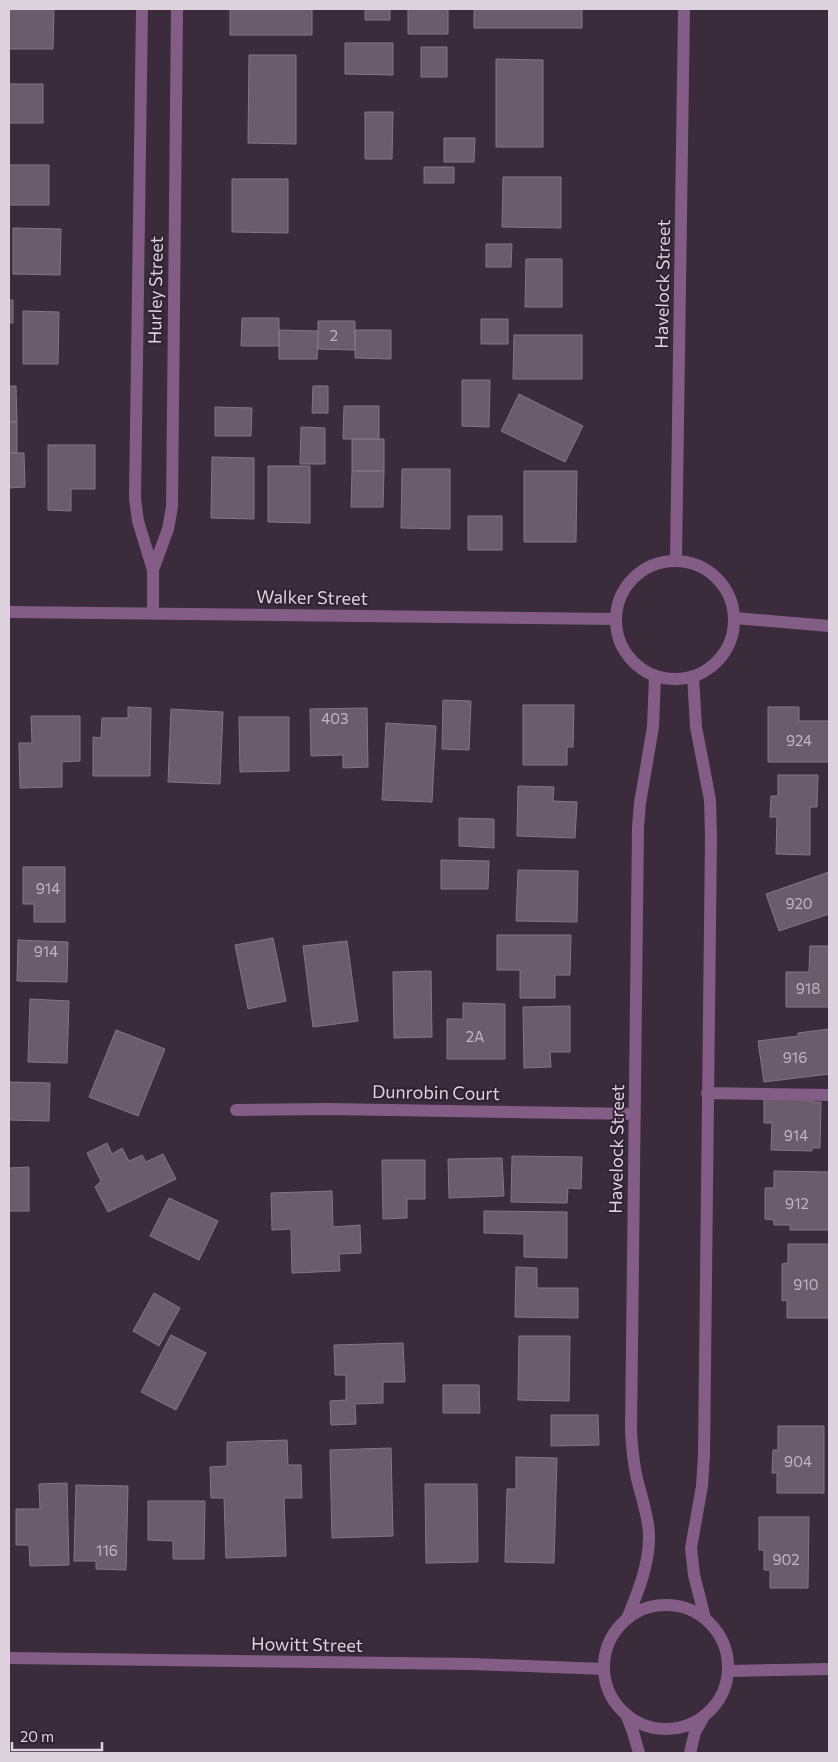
<svg xmlns="http://www.w3.org/2000/svg" width="838" height="1762" viewBox="0 0 838 1762" font-family="Commissioner,sans-serif">
<style>
.building{fill:#6b5c6c;stroke:#857485}
.lines{fill:none;stroke-linecap:round;stroke-linejoin:round}
.minor{stroke:#835d85;stroke-width:12}
.labels{text-anchor:middle;stroke-width:4;stroke-linejoin:round;paint-order:stroke}
.number-label{font-size:15px;fill:#c0b5c1}
.street-label{font-size:18px;fill:#dcd3dd;stroke:#302231}
</style>
<rect width="100%" height="100%" fill="#3a2c3b"/>
<path class="building" d="M 9,9 L 54,9 L 53,49 L 9,49 Z
M 230,9 L 312,9 L 312,35 L 230,35 Z
M 365,9 L 390,9 L 390,20 L 365,20 Z
M 408,9 L 448,9 L 448,34 L 408,34 Z
M 474,9 L 582,9 L 582,28 L 474,28 Z
M 345,43 L 393,43 L 393,75 L 345,74 Z
M 421,47 L 447,47 L 447,77 L 421,77 Z
M 249,55 L 296,55 L 296,144 L 248,143 Z
M 496,59 L 543,60 L 543,147 L 496,147 Z
M 9,84 L 43,84 L 43,123 L 9,123 Z
M 365,112 L 393,112 L 392,159 L 365,159 Z
M 444,138 L 475,138 L 474,162 L 444,162 Z
M 9,165 L 49,165 L 49,205 L 9,205 Z
M 424,167 L 454,167 L 454,183 L 424,183 Z
M 503,177 L 561,177 L 561,228 L 502,227 Z
M 232,179 L 288,179 L 288,233 L 232,232 Z
M 13,228 L 61,229 L 60,275 L 13,274 Z
M 486,244 L 512,244 L 511,267 L 486,267 Z
M 526,259 L 562,259 L 562,307 L 525,307 Z
M 9,300 L 13,300 L 13,323 L 9,323 Z
M 23,311 L 59,312 L 58,364 L 23,364 Z
M 242,318 L 279,318 L 279,346 L 241,346 Z
M 481,319 L 508,319 L 508,344 L 481,344 Z
M 318,321 L 355,321 L 355,350 L 318,349 Z
M 279,330 L 318,331 L 317,359 L 279,359 Z
M 355,330 L 391,330 L 391,359 L 355,358 Z
M 514,335 L 582,335 L 582,379 L 513,379 Z
M 462,380 L 490,380 L 489,427 L 462,426 Z
M 9,386 L 16,386 L 17,422 L 9,422 Z
M 313,386 L 328,386 L 328,413 L 312,413 Z
M 519,394 L 583,426 L 565,462 L 501,431 Z
M 344,406 L 379,406 L 379,439 L 343,439 Z
M 215,407 L 252,408 L 251,436 L 215,436 Z
M 9,422 L 17,422 L 17,453 L 9,453 Z
M 301,427 L 325,428 L 325,464 L 300,464 Z
M 352,439 L 384,439 L 384,471 L 352,471 Z
M 48,445 L 95,445 L 95,489 L 71,489 L 71,511 L 48,510 Z
M 9,453 L 24,453 L 25,487 L 9,488 Z
M 212,457 L 254,458 L 254,519 L 211,518 Z
M 268,466 L 310,466 L 310,523 L 268,522 Z
M 402,469 L 450,469 L 450,529 L 401,528 Z
M 352,471 L 384,471 L 383,507 L 351,507 Z
M 524,471 L 577,471 L 576,542 L 524,542 Z
M 468,516 L 502,516 L 502,550 L 468,550 Z
M 443,700 L 471,701 L 469,750 L 442,749 Z
M 523,705 L 574,705 L 573,747 L 567,747 L 567,765 L 523,765 Z
M 128,707 L 151,708 L 150,776 L 93,776 L 93,737 L 101,738 L 102,718 L 128,718 Z
M 768,707 L 799,707 L 799,721 L 829,721 L 829,762 L 768,762 Z
M 367,708 L 368,767 L 343,768 L 343,755 L 311,756 L 310,709 Z
M 171,709 L 223,712 L 220,784 L 168,782 Z
M 31,716 L 80,716 L 80,761 L 62,762 L 62,787 L 20,788 L 19,743 L 32,743 Z
M 239,717 L 289,717 L 289,771 L 240,772 Z
M 386,723 L 436,726 L 432,802 L 382,800 Z
M 778,775 L 818,775 L 817,807 L 810,807 L 810,855 L 776,854 L 777,817 L 770,817 L 771,796 L 778,796 Z
M 518,786 L 554,787 L 553,801 L 577,802 L 575,838 L 517,836 Z
M 459,818 L 494,819 L 494,848 L 459,846 Z
M 441,860 L 489,861 L 488,889 L 441,889 Z
M 23,867 L 65,867 L 65,922 L 34,922 L 34,904 L 23,904 Z
M 518,870 L 578,871 L 577,922 L 516,921 Z
M 829,872 L 829,914 L 779,931 L 766,894 Z
M 497,935 L 571,935 L 570,975 L 555,975 L 555,998 L 520,998 L 520,970 L 497,970 Z
M 273,938 L 286,1001 L 248,1009 L 235,945 Z
M 18,940 L 68,942 L 67,982 L 17,981 Z
M 347,941 L 358,1021 L 313,1027 L 303,946 Z
M 810,946 L 829,946 L 829,1007 L 786,1007 L 786,972 L 809,972 Z
M 431,971 L 432,1037 L 394,1038 L 393,972 Z
M 30,999 L 69,1001 L 67,1063 L 28,1062 Z
M 463,1003 L 505,1004 L 505,1059 L 447,1059 L 447,1019 L 463,1019 Z
M 570,1006 L 570,1052 L 550,1052 L 551,1067 L 524,1068 L 523,1007 Z
M 829,1029 L 829,1074 L 764,1082 L 758,1041 L 798,1036 L 798,1033 Z
M 116,1030 L 165,1049 L 138,1116 L 89,1097 Z
M 9,1082 L 50,1083 L 49,1121 L 9,1120 Z
M 764,1098 L 813,1100 L 813,1102 L 821,1102 L 820,1148 L 812,1148 L 812,1151 L 771,1150 L 772,1123 L 764,1123 Z
M 107,1143 L 112,1154 L 122,1148 L 129,1161 L 142,1155 L 146,1162 L 163,1154 L 176,1179 L 108,1212 L 95,1187 L 101,1181 L 87,1153 Z
M 512,1156 L 582,1157 L 581,1189 L 568,1188 L 567,1203 L 511,1202 Z
M 502,1158 L 504,1196 L 449,1198 L 448,1159 Z
M 382,1160 L 425,1160 L 425,1199 L 407,1199 L 407,1218 L 383,1219 Z
M 29,1167 L 29,1211 L 9,1211 L 9,1168 Z
M 774,1171 L 829,1172 L 829,1230 L 790,1230 L 790,1225 L 774,1225 L 774,1220 L 765,1219 L 765,1188 L 774,1188 Z
M 332,1191 L 333,1227 L 360,1225 L 361,1253 L 339,1254 L 340,1271 L 292,1273 L 291,1229 L 272,1230 L 271,1193 Z
M 169,1198 L 218,1221 L 199,1260 L 150,1236 Z
M 484,1211 L 567,1212 L 567,1258 L 524,1257 L 524,1234 L 484,1233 Z
M 788,1244 L 829,1244 L 829,1318 L 787,1318 L 787,1300 L 782,1301 L 782,1264 L 788,1263 Z
M 516,1267 L 537,1268 L 537,1288 L 578,1288 L 578,1318 L 515,1317 Z
M 154,1293 L 180,1308 L 159,1346 L 133,1331 Z
M 171,1335 L 206,1353 L 176,1410 L 141,1392 Z
M 519,1336 L 570,1336 L 569,1401 L 518,1400 Z
M 403,1343 L 405,1382 L 383,1382 L 383,1403 L 355,1404 L 356,1424 L 331,1425 L 330,1401 L 346,1400 L 346,1375 L 335,1375 L 334,1345 Z
M 443,1385 L 479,1385 L 480,1413 L 443,1413 Z
M 551,1415 L 598,1415 L 599,1445 L 551,1446 Z
M 778,1426 L 824,1426 L 824,1493 L 777,1493 L 777,1473 L 772,1473 L 773,1450 L 778,1450 Z
M 287,1440 L 288,1465 L 301,1465 L 302,1498 L 284,1498 L 286,1556 L 226,1558 L 224,1498 L 211,1498 L 210,1467 L 227,1466 L 227,1442 Z
M 391,1448 L 393,1536 L 332,1538 L 330,1450 Z
M 516,1457 L 557,1458 L 554,1563 L 505,1562 L 507,1489 L 516,1489 Z
M 67,1483 L 69,1565 L 30,1566 L 29,1545 L 16,1545 L 16,1509 L 40,1509 L 39,1484 Z
M 425,1484 L 477,1484 L 478,1562 L 426,1563 Z
M 76,1485 L 128,1486 L 126,1570 L 96,1569 L 96,1561 L 74,1561 Z
M 148,1501 L 205,1501 L 204,1559 L 173,1559 L 173,1541 L 148,1540 Z
M 759,1517 L 809,1517 L 808,1588 L 770,1588 L 770,1570 L 764,1570 L 764,1550 L 759,1550 Z"/>
<g class="lines">
<path class="minor" d="M 142,9 L 135,498 L 138,521 L 153,570 L 153,614
M 676,560 L 684,9
M616 620a59 59 0 1 1 118 0a59 59 0 1 1-118 0Z
M 153,570 L 168,529 L 172,507 L 177,9
M 9,612 L 616,619
M 735,618 L 829,626
M 693,676 L 696,727 L 710,800 L 711,836 L 704,1455 L 702,1486 L 691,1548 L 694,1575 L 705,1618
M 707,1093 L 829,1095
M 236,1110 L 329,1109 L 635,1114
M604 1667a62 62 0 1 1 124 0a62 62 0 1 1-124 0Z
M 627,1619 C 638,1592 650,1563 649,1534 C 648,1513 640,1494 636,1474 C 633,1460 632,1446 631,1432 L 638,827 L 640,803 L 653,727 L 655,676
M 9,1658 L 472,1664 L 604,1669
M 729,1671 L 829,1669
M 626,1714 L 633,1732 L 639,1753
M 690,1753 L 695,1732 L 703,1718"/>
</g>
<g class="labels">
<g class="number-label">
<text x="334" y="341">2</text>
<text x="335" y="724">403</text>
<text x="799" y="746">924</text>
<text x="48" y="894">914</text>
<text x="799" y="909">920</text>
<text x="46" y="957">914</text>
<text x="808" y="994">918</text>
<text x="475" y="1042">2A</text>
<text x="795" y="1063">916</text>
<text x="796" y="1141">914</text>
<text x="797" y="1209">912</text>
<text x="806" y="1290">910</text>
<text x="798" y="1467">904</text>
<text x="107" y="1556">116</text>
<text x="786" y="1565">902</text>
</g>
<g class="street-label">
<text transform="translate(663 284) rotate(-89)" y="6">Havelock Street</text>
<text transform="translate(156 290) rotate(-89)" y="6">Hurley Street</text>
<text transform="translate(312 598) rotate(1)" y="6">Walker Street</text>
<text transform="translate(436 1093) rotate(1)" y="6">Dunrobin Court</text>
<text transform="translate(617 1149) rotate(-89)" y="6">Havelock Street</text>
<text transform="translate(307 1645) rotate(1)" y="6">Howitt Street</text>
</g>
</g>
<rect width="838" height="1762" fill="none" stroke="#dcd3dd" stroke-width="20"/>
<path d="M12 1742v8h90v-8" fill="none" stroke="#dcd3dd" stroke-width="2.5"/>
<text x="20" y="1742" font-size="15" fill="#dcd3dd" stroke="#302231" stroke-width="4" paint-order="stroke">20 m</text>
</svg>
